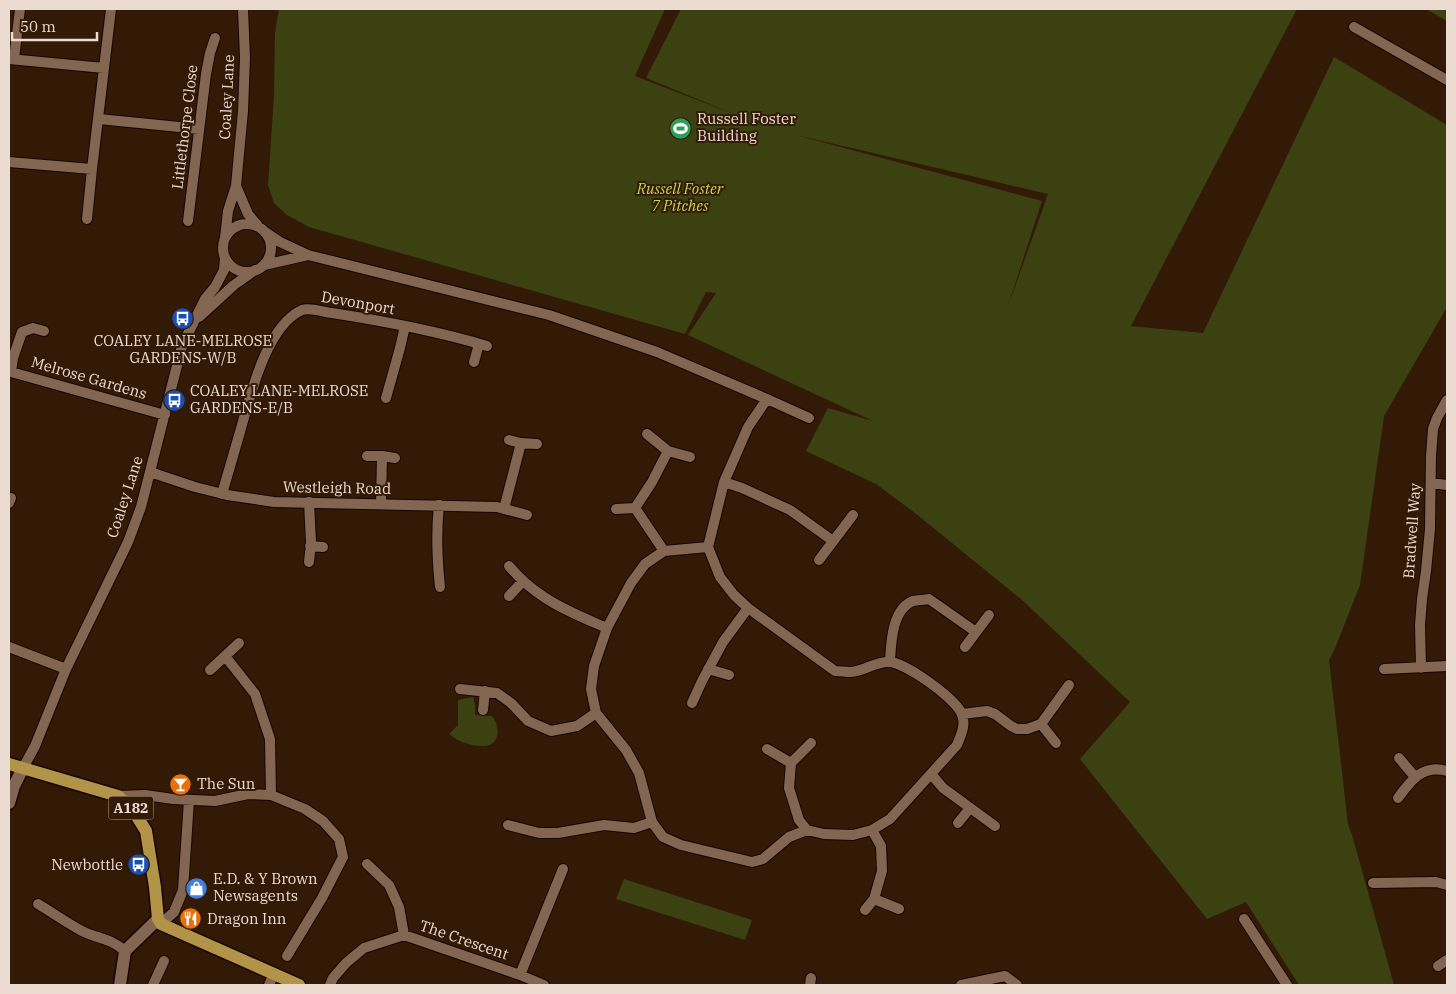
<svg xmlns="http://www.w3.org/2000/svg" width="1456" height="994" viewBox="0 0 1456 994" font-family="'IBM Plex Serif',serif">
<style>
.green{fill:#3b4110;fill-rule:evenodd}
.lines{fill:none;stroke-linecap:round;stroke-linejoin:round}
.street-casing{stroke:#190400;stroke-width:12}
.secondary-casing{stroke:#190400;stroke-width:15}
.primary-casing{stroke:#190400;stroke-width:15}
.street{stroke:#836652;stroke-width:10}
.secondary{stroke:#836652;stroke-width:12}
.primary{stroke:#b29448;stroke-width:12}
.labels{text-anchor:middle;stroke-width:4;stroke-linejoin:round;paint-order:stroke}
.shield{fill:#321a07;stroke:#b4a194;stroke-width:1}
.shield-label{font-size:14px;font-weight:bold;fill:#ecdbd0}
.street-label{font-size:15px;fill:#ecdbd0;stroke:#321a07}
.poi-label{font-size:15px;fill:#ecdbd0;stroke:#321a07;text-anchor:start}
.park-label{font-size:15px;font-style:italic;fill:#c7d84f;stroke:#321a07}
</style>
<rect width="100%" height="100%" fill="#321a07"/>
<path class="green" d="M 279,9 L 665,9 L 635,76 L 734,114 L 646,78 L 681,9 L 1297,9 L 1131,326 L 1203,333 L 1334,57 L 1447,125 L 1447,307 L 1384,416 L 1360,585 L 1334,651 L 1329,660 L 1348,824 L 1352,835 L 1394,985 L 1299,985 L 1246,902 L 1207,919 L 1080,759 L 1130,702 L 1022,600 L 915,513 L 876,484 L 806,451 L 828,408 L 873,421 L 688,335 L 716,293 L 706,292 L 685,334 L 309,227 L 287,215 L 274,203 L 268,185 L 274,96 L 275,33 ZM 796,135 L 1048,194 L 1007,309 L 1042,201 Z
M 1426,9 L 1447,9 L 1447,21 Z
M 473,697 L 475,705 L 475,715 L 492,716 C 501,727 500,746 483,746 C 471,746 458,742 449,734 L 458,725 L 458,700 Z
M 624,879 L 752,920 L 745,940 L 616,899 Z"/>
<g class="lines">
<defs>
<path id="street" d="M 1354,27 L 1447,80
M 9,59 L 104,68
M 14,59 L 20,9
M 99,119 L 199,129
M 9,162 L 92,169 L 111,9
M 236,186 L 248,214 L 258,226
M 87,219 L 92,169
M 188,221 L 206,74 L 210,53 L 215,38
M223 248a24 24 0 1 1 48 0a24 24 0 1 1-48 0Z
M 265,232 L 280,242 L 308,255 L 549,315 L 657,352 L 767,399
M 225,238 L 228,211 L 236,186 L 243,111 L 245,58 L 243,9
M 264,265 L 308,255
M 199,317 L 234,285 L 255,270
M 44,331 L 33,328 L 22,332 L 13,358 L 11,372 L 165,415
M 474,362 L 479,344
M 386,398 L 400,348 L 405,326
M 647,434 L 668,451 L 690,457
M 509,440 L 521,443
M 367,456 L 382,456
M 150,472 L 195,487 L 227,495 L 274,502 L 497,507 L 527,515
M 724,482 L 742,488 L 790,510 L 833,541
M 1431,483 L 1447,485
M 222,494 C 228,473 234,453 240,432 C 250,397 266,326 302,310 C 310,307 323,312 332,313 C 384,321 437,331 487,346
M 309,502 L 311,543 L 309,562
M 9,503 L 11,498
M 381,504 L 382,456 L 395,458
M 439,505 C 436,533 437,559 440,587
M 635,508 L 664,551
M 504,509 L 521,443 L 537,444
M 616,509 L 635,508 L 652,482 L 668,451
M 310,546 L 323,547
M 708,547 L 720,577 L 734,595 L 748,608 L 835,671 C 840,671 846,672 851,672 C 864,671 875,662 888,662 C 904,661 958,700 962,715 C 966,725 961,735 957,745 L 890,819 L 872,830 L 853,835 L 824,834 L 807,830 L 789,837 L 763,859 L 752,862 L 681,845 L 663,837 L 652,822 L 639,773 L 626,750 L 596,713 L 591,689 L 594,666 L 607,628 L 631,583 L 645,564 L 664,551 L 708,547 L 724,482 L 748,427 L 767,399 L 809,418
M 819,560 L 853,515
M 509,566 C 519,578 530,588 544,597 C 563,610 586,619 607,628
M 509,596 L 523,581
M 9,647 L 66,669
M 965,647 L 989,615
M 225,656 L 255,694 L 270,739 L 271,795
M 890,661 C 891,643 892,609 913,601 C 918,600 924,600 929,599 L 976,632
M 1421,668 L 1420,625 L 1422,599 L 1426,571 L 1430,529 L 1431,456 L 1433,429 L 1437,418 L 1447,400
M 708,669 L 729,675
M 1384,669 L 1447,666
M 210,670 L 239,643
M 460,689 L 497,693 L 511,703 L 528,721 L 551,731 L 577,726 L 596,713
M 692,703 L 702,681 L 723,642 L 748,608
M 483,710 L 485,691
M 962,714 L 987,711 L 995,714 L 1011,726 L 1017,729 L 1027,729 L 1041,724 L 1069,685
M 1041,724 L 1056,743
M 767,749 L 791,763
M 1399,758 L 1415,777
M 23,768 L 35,746 L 66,669 L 128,542 L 141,507 L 182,346 L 205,299 L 215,287 L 224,270 L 225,258
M 932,775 L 943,788 L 995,826
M 118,796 L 145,795 L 173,799 L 215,801 L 248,794 L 271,795 L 305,809 L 323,821 L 339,839 L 343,857 L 322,898 L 287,956
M 1398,798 C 1411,780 1423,764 1447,771
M 958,823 L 970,808
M 508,825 L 539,833 L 558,833 L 604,825 L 634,828 L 652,822
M 807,830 L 799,820 L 789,788 L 791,763 L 811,743
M 872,830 L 881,846 L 882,871 L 874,899 L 899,909
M 367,864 L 389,885 L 399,907 L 404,935
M 1373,883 L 1436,882 L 1447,885
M 38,904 C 53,913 67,923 82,931 C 98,939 111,938 125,951
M 865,910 L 874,899
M 1244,919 L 1287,985
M 161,924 L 174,912 L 183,890 L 189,800
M 1438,966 L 1447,960
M 520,975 L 563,869
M 153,985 L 164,961
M 269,985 L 274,973
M 330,985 L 333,978 L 346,963 L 364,948 L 404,935 L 520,975 L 544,985
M 810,985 L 811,978
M 961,985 L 1005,976 L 1017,985"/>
<path id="secondary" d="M 9,803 L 14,786 L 23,768
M 120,985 L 125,951 L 158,919"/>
<path id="primary" d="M 9,764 L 118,796 L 133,810 L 146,831 L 155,887 L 158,919 L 161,924 L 299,985"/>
</defs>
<use href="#street" class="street-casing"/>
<use href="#secondary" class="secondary-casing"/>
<use href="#primary" class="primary-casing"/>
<use href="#street" class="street"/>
<use href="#secondary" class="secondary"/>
<use href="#primary" class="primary"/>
</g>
<defs>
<symbol id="stadium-disc" viewBox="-11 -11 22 22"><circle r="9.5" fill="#2e9e5b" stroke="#321a07"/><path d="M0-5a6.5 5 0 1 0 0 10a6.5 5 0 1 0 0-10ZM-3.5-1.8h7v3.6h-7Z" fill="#fff"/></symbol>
<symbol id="bus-disc" viewBox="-11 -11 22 22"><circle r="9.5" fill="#1a4fb4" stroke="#321a07"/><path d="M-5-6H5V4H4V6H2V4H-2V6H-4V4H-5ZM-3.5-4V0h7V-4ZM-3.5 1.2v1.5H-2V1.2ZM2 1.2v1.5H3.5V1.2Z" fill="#fff"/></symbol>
<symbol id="bar-disc" viewBox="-11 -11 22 22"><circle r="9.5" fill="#e8710a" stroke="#321a07"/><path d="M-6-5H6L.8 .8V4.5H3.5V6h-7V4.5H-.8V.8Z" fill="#fff"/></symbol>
<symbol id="shop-disc" viewBox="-11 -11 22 22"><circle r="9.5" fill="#3f7fe0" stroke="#321a07"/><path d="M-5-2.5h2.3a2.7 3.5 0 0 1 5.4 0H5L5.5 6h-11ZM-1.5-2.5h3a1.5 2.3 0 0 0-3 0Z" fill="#fff"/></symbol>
<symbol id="restaurant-disc" viewBox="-11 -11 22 22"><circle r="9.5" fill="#e8710a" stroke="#321a07"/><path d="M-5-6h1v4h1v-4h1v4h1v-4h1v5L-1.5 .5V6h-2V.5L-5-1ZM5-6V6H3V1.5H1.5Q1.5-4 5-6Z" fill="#fff"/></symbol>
</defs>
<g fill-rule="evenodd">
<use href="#stadium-disc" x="668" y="116" width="25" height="25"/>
<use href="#bus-disc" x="170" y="306" width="25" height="25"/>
<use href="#bus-disc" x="162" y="388" width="25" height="25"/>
<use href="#bar-disc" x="168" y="772" width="25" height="25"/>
<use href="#bus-disc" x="126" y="852" width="25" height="25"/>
<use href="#shop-disc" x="184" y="876" width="25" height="25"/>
<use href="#restaurant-disc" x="178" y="906" width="25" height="25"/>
</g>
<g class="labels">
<rect class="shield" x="108.5" y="796.5" width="45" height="23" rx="4"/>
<g class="shield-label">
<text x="131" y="813">A182</text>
</g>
<g class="street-label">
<text transform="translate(227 97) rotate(-87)" y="5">Coaley Lane</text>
<text transform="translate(185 127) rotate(-83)" y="5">Littlethorpe Close</text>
<text transform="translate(358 303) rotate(10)" y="5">Devonport</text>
<text transform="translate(89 378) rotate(16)" y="5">Melrose Gardens</text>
<text transform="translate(337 488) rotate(1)" y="5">Westleigh Road</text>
<text transform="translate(125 497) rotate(-72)" y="5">Coaley Lane</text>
<text transform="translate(1412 531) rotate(-86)" y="5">Bradwell Way</text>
<text transform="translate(464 940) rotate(19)" y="5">The Crescent</text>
</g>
<g class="poi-label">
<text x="697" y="124">Russell Foster<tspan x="697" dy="17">Building</tspan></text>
<text x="183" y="346" text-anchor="middle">COALEY LANE-MELROSE<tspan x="183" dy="17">GARDENS-W/B</tspan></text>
<text x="190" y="396">COALEY LANE-MELROSE<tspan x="190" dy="17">GARDENS-E/B</tspan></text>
<text x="197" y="789">The Sun</text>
<text x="123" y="870" text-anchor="end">Newbottle</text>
<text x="213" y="884">E.D. &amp; Y Brown<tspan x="213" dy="17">Newsagents</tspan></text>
<text x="207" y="924">Dragon Inn</text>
</g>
<g class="park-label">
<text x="680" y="194">Russell Foster<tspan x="680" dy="17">7 Pitches</tspan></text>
</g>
</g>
<rect width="1456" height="994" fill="none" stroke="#ecdbd0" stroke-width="20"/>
<path d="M12 32v8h85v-8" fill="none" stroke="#ecdbd0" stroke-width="2.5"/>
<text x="20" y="32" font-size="15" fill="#ecdbd0" stroke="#321a07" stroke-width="4" paint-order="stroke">50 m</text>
</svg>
